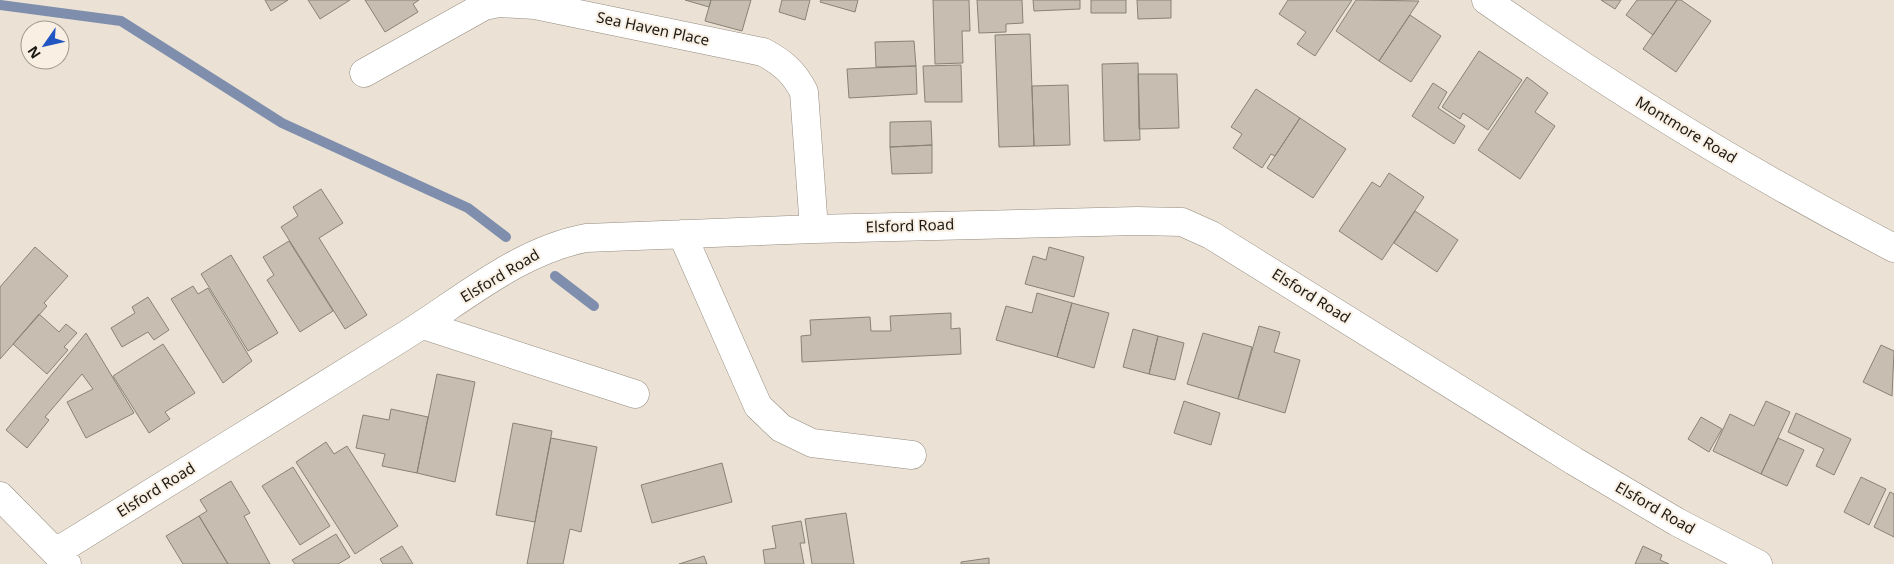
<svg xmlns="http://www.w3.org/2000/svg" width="1894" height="564" viewBox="0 0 1894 564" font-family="'Noto Sans',sans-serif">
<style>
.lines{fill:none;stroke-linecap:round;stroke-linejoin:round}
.stream{stroke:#7e8eac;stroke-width:10}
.building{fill:#c7beb1;stroke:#8a8276}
.minor-casing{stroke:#948b7f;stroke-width:29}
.minor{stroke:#fff;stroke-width:28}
.labels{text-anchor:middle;stroke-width:4;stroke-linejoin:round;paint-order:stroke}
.street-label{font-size:15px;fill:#1c1915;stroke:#f9efe2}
</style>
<rect width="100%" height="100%" fill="#ebe2d5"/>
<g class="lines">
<path class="stream" d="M 0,5 L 121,21 L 282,123 L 468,208 L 506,237
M 555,276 L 594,306"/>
</g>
<path class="building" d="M 265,0 L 288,0 L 271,11 Z
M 308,0 L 350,0 L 320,19 Z
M 365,0 L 419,0 L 413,4 L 418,12 L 385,32 Z
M 685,0 L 711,0 L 709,7 Z
M 711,0 L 751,0 L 742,31 L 705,21 Z
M 782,0 L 810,0 L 805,20 L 779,12 Z
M 821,0 L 858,0 L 855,12 L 820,2 Z
M 933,0 L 969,0 L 970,31 L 962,31 L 963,63 L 935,64 Z
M 977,0 L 1022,0 L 1023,23 L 1006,24 L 1006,32 L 979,33 Z
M 1033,0 L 1080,0 L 1080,9 L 1034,11 Z
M 1091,0 L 1126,0 L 1126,13 L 1091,13 Z
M 1137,0 L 1171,0 L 1171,18 L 1138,19 Z
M 1288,0 L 1352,0 L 1315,56 L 1297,44 L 1306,32 L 1279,14 Z
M 1356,0 L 1419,1 L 1379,61 L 1336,31 Z
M 1601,0 L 1621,0 L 1615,9 Z
M 1637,0 L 1677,0 L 1653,35 L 1626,15 Z
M 1677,0 L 1681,0 L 1711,21 L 1676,72 L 1643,49 Z
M 1410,15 L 1441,36 L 1411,82 L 1379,61 Z
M 1030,34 L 1034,146 L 999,147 L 995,35 Z
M 914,41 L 916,66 L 876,67 L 875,42 Z
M 1479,51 L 1522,80 L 1488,130 L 1463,113 L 1460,119 L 1442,107 Z
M 1138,63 L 1140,140 L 1104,141 L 1102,64 Z
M 961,65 L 962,102 L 925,102 L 923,66 Z
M 916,66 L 917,94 L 849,98 L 847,69 Z
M 1138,74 L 1177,74 L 1179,128 L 1139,129 Z
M 1527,77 L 1548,93 L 1535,112 L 1555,126 L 1520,179 L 1478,150 Z
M 1433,83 L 1447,92 L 1438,108 L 1465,126 L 1454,144 L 1412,116 Z
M 1068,85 L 1070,145 L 1034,146 L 1032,86 Z
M 1256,89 L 1300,118 L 1275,156 L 1271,154 L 1262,168 L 1233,148 L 1242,134 L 1231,127 Z
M 1300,118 L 1346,149 L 1313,198 L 1267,168 Z
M 931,121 L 932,145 L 890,147 L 890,122 Z
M 932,145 L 932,173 L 892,174 L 890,147 Z
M 1389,173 L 1424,197 L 1382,260 L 1339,231 L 1372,182 L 1380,187 Z
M 321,189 L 343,223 L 319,238 L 367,315 L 345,329 L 281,227 L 298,216 L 293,207 Z
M 1415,211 L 1458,240 L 1437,272 L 1394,243 Z
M 289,241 L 333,311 L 300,332 L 267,280 L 274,275 L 263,257 Z
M 35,247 L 68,276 L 44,303 L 47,306 L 0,359 L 0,287 Z
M 1049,247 L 1084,257 L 1074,297 L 1025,284 L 1033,256 L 1046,260 Z
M 231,255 L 278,333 L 248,351 L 201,274 Z
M 193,286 L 198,294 L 208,288 L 252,361 L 223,383 L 171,299 Z
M 1037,293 L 1072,303 L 1057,357 L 996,340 L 1006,306 L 1032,313 Z
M 148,297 L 169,330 L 154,340 L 148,332 L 122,347 L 111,328 L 135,313 L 132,307 Z
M 1072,303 L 1109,313 L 1094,368 L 1057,357 Z
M 951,313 L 951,329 L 960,328 L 961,354 L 802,362 L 801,336 L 811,335 L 810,320 L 870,317 L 871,331 L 891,331 L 890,316 Z
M 39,314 L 59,332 L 66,324 L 77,333 L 64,347 L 68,350 L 47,374 L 13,344 Z
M 1259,326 L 1280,332 L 1274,352 L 1300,360 L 1285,413 L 1238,399 Z
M 1133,329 L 1158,336 L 1149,374 L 1123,367 Z
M 86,333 L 134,413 L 86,438 L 67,402 L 93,389 L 82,374 L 45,417 L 49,420 L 27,448 L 6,430 Z
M 1203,333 L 1252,347 L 1238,399 L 1187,384 Z
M 1158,336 L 1184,343 L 1175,380 L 1149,374 Z
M 163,344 L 195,393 L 165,412 L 170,419 L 149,433 L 113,376 Z
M 1881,345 L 1894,351 L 1892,396 L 1863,382 Z
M 437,374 L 475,382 L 455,482 L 417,473 Z
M 1184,401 L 1220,413 L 1211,445 L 1174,433 Z
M 1766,401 L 1790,412 L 1761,474 L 1713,451 L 1730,414 L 1754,426 Z
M 391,409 L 428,417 L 417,473 L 382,466 L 385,454 L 356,448 L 363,415 L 389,420 Z
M 1796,413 L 1851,439 L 1834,475 L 1816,466 L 1824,449 L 1788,432 Z
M 1701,417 L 1722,429 L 1709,452 L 1688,439 Z
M 513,423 L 552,431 L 535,522 L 496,515 Z
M 551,438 L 597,447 L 581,532 L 570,529 L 563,564 L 527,564 Z
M 1778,438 L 1804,450 L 1787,486 L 1761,474 Z
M 326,442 L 334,454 L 347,446 L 398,526 L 355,554 L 296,462 Z
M 722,463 L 732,502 L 652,523 L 641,485 Z
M 293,467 L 330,526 L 300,545 L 262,486 Z
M 1861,477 L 1886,489 L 1869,525 L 1844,512 Z
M 231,481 L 250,513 L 244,516 L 270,564 L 228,564 L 199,516 L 207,511 L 200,500 Z
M 1890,492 L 1894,494 L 1894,537 L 1874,527 Z
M 846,513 L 854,564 L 812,564 L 805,519 Z
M 199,516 L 228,564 L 183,564 L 166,536 Z
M 801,521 L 805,543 L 800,543 L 804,564 L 765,564 L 763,550 L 776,548 L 772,526 Z
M 336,534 L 350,557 L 338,564 L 295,564 L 292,560 Z
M 402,546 L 413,564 L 383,564 L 380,559 Z
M 1643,546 L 1662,555 L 1660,560 L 1669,564 L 1635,564 Z
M 704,556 L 707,564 L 679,564 Z
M 989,558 L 989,564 L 961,564 L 961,562 Z"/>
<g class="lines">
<defs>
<path id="minor" d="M 1486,0 C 1616,91 1752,175 1894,248
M 364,73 L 484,6 L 499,3 L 535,5 L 763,52 C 782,62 794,72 804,92 L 814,229
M 682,234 L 758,406 L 781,428 L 812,443 L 912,455
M 423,325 L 635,394
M 0,496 L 67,564
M 56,552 C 171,480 286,410 401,338 C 460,302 517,251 586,238 L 814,229 L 1137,221 L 1182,222 L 1211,235 L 1574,461 L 1677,522 L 1758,564"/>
</defs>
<use href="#minor" class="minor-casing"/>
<use href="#minor" class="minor"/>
</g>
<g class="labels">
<g class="street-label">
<text transform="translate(653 29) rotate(12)" y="5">Sea Haven Place</text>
<text transform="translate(1686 130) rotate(31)" y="5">Montmore Road</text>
<text transform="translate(910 226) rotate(-2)" y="5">Elsford Road</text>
<text transform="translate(500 276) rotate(-31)" y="5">Elsford Road</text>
<text transform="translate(1311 296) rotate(32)" y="5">Elsford Road</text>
<text transform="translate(156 490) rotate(-32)" y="5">Elsford Road</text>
<text transform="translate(1655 508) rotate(30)" y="5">Elsford Road</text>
</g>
</g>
<g transform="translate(45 45) rotate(236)"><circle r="24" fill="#f9efe2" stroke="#a19990"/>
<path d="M0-4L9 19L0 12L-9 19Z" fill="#2055c2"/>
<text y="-8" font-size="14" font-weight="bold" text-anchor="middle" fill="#1c1915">N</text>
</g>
</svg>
